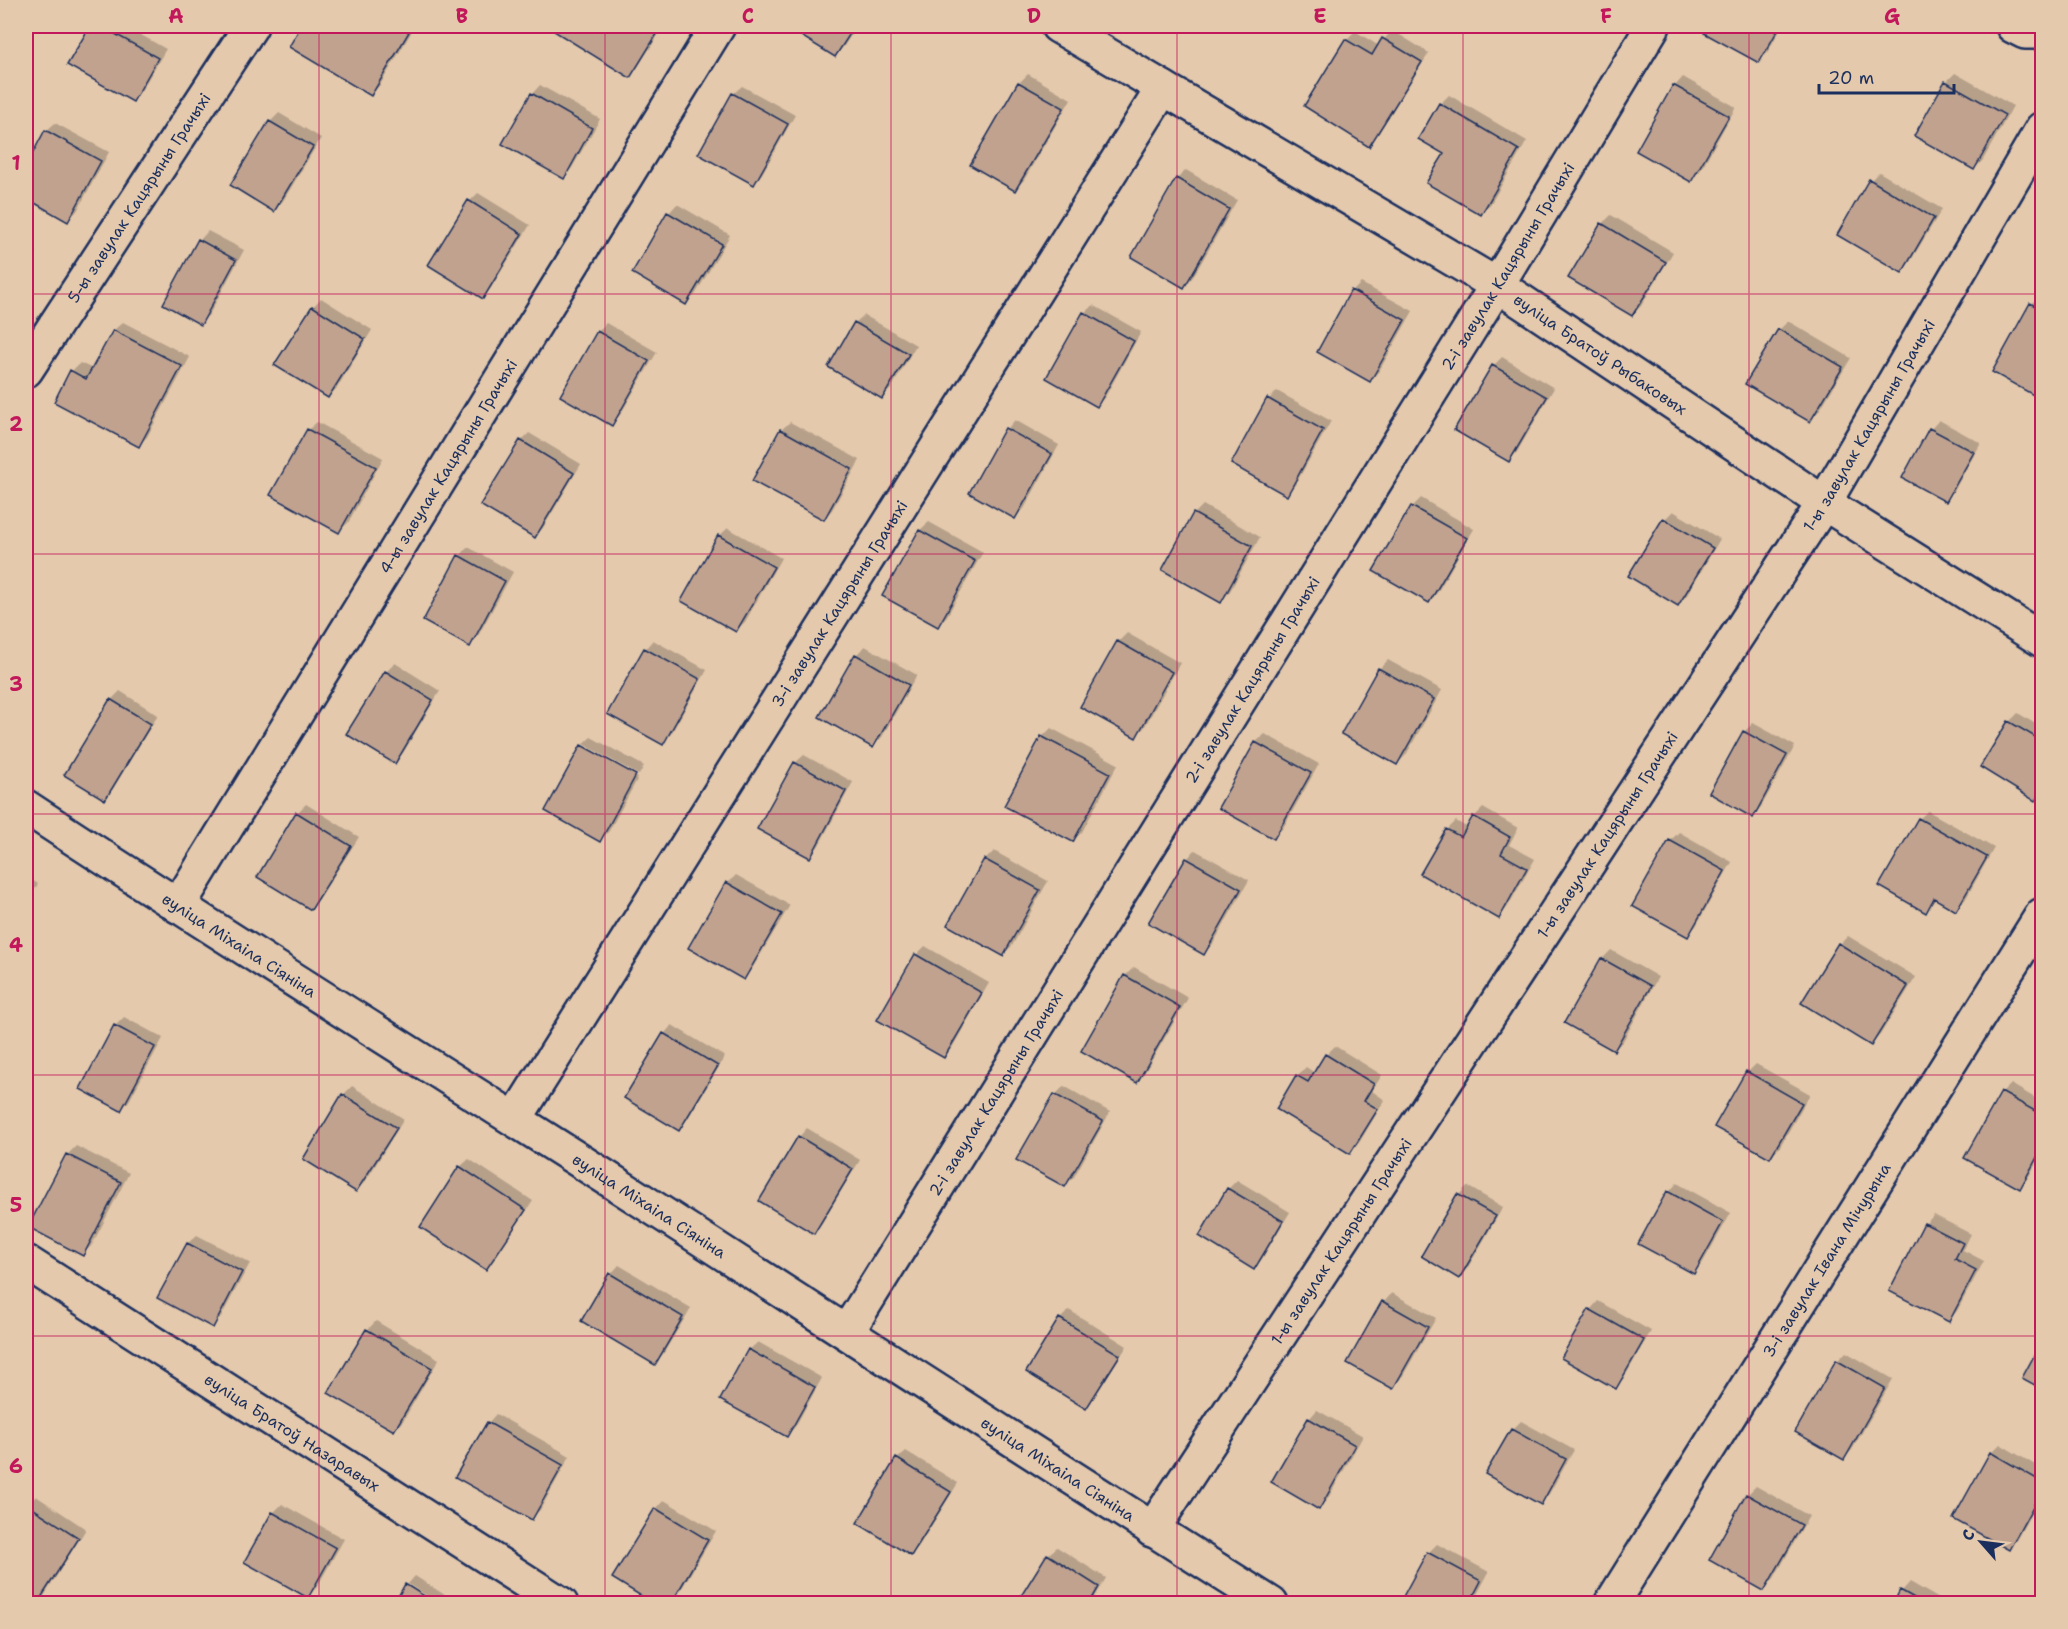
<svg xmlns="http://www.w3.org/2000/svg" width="2068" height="1629" viewBox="0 0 2068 1629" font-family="'Shantell Sans',sans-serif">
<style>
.shadow{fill:#0003}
.building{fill:#c1a28f;stroke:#1b2f5e;stroke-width:1.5}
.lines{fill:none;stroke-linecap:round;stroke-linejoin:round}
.minor-casing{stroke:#1b2f5e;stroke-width:38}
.minor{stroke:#e4c9ac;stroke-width:33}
.grid{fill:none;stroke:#c2185b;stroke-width:1.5;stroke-opacity:0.55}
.labels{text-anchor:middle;stroke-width:4.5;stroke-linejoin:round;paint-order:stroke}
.street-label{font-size:16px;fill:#1b2f5e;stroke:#e4c9ac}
.neatline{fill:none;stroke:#c2185b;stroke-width:2}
.grid-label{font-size:20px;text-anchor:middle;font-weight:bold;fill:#c2185b}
</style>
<rect width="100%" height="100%" fill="#e4c9ac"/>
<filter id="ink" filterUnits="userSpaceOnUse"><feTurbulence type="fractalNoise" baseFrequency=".0167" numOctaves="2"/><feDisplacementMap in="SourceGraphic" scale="12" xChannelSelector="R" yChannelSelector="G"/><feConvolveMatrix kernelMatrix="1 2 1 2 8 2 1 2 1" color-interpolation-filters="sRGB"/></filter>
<g filter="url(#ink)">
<path class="shadow" d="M 91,26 L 125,26 L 166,49 L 141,91 L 133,100 L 69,64 Z
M 303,26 L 415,26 L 380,85 L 371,94 L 291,46 Z
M 549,26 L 664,26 L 638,67 L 629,76 Z
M 788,26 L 857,26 L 844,46 L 835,55 Z
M 1710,26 L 1782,26 L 1767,53 L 1758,61 L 1706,33 Z
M 1392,30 L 1429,53 L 1377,136 L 1369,145 L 1346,40 L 1355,31 L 1379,46 Z
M 1955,73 L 2013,106 L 1983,160 L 1974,169 L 1916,136 L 1946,82 Z
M 1028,74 L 1071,99 L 1024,180 L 1015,189 L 1019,83 Z
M 1683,77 L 1736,107 L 1700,171 L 1691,180 L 1675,86 Z
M 540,85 L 600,119 L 572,168 L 563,177 L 532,94 Z
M 742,86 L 795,115 L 762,174 L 753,183 L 733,94 Z
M 1449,95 L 1527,141 L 1490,205 L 1481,213 L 1446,153 L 1440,104 Z
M 279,113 L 321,138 L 283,201 L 274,210 L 232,184 L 270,122 Z
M 55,123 L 109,152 L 77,211 L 68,220 L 26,196 L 26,169 L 46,131 Z
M 1186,170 L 1237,200 L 1193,277 L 1184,286 L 1177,179 Z
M 1879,172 L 1942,209 L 1910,262 L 1902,271 L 1871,180 Z
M 478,193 L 530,225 L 491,288 L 483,297 L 470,201 Z
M 677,204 L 730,235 L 695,295 L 686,303 L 669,213 Z
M 1611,215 L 1673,252 L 1641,306 L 1632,315 L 1570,277 L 1602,224 Z
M 208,231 L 244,250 L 209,315 L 200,323 L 165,304 L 200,240 Z
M 26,245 L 36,252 L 26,270 Z
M 1361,283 L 1413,311 L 1379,371 L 1370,380 L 1353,291 Z
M 2040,295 L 2042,297 L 2042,390 L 2037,395 L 2031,304 Z
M 321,298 L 372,330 L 337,388 L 328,397 L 313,307 Z
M 1093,305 L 1141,332 L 1105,397 L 1097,405 L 1084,313 Z
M 864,315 L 916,345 L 891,389 L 882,397 L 855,323 Z
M 1788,321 L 1851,358 L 1819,411 L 1810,420 L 1748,383 L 1779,330 Z
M 123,322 L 190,357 L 147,437 L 139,445 L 72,371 L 80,363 L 93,369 L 114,330 Z
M 606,323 L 657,352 L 620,415 L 612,424 L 598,332 Z
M 1502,357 L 1554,388 L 1517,452 L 1509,460 L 1456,429 L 1493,366 Z
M 1277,391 L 1331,421 L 1295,485 L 1286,494 L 1269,399 Z
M 1015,420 L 1059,445 L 1024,509 L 1015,517 L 1007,429 Z
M 1939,420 L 1981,443 L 1954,491 L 1945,500 L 1931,429 Z
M 317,422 L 383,458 L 348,523 L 339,531 L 308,430 Z
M 790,422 L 860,460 L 832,510 L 824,518 L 781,430 Z
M 529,433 L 581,464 L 543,528 L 535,536 L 521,441 Z
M 1421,498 L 1474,529 L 1437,593 L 1428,601 L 1375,570 L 1412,507 Z
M 1203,505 L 1260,537 L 1229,593 L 1221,601 L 1194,514 Z
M 1673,511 L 1720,539 L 1687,595 L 1678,604 L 1665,519 Z
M 929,522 L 983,552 L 947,616 L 938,625 L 884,595 L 920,530 Z
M 728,528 L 781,558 L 745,622 L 736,630 L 719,536 Z
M 468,547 L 513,572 L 478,636 L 469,645 L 460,556 Z
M 1127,633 L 1180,663 L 1144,728 L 1135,736 L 1118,642 Z
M 26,637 L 33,642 L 26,653 Z
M 653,640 L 707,670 L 671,734 L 662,743 L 645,649 Z
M 865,646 L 917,675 L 882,737 L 873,746 L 821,716 L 856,655 Z
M 1388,660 L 1442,690 L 1406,755 L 1397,764 L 1343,734 L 1379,669 Z
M 395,663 L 440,691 L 403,753 L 394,762 L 386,672 Z
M 120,691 L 158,715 L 113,789 L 104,798 L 66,774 L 111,700 Z
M 2018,713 L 2042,728 L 2042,791 L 2035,799 L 1982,766 L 2009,722 Z
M 1753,723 L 1795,746 L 1761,807 L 1753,816 L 1744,732 Z
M 1051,728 L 1118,764 L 1082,832 L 1073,841 L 1006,805 L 1042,737 Z
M 1265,734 L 1319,764 L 1283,828 L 1274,837 L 1220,807 L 1256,742 Z
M 591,737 L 644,766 L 639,775 L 583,744 Z
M 583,745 L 583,747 L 638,778 L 609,831 L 600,840 L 547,810 Z
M 804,755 L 853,782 L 818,847 L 809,856 L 795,763 Z
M 306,804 L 359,837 L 319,899 L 311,908 L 297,813 Z
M 1483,808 L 1518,828 L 1509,845 L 1535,859 L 1507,908 L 1498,917 L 1447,830 L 1456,821 L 1468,828 L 1474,817 Z
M 1928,811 L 1994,848 L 1965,900 L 1956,909 L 1937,898 L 1926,911 L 1919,819 Z
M 1679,832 L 1732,862 L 1696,926 L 1688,935 L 1670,841 Z
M 1195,850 L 1249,880 L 1213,944 L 1204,953 L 1187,859 Z
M 994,851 L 1048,881 L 1012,946 L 1003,954 L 985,860 Z
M 736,875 L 790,905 L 752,969 L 744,978 L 728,883 Z
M 26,876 L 38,884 L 26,904 Z
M 1848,936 L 1916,977 L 1880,1035 L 1871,1044 L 1840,944 Z
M 925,946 L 989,983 L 952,1048 L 944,1056 L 916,955 Z
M 1611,950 L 1658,977 L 1623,1041 L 1614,1050 L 1602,959 Z
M 1134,967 L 1188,998 L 1145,1072 L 1137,1081 L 1083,1050 L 1125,976 Z
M 124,1017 L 163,1038 L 129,1101 L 121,1110 L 115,1026 Z
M 672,1025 L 725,1057 L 687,1120 L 679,1129 L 664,1034 Z
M 1335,1046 L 1382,1075 L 1372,1091 L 1385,1100 L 1359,1143 L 1350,1152 L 1297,1076 L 1306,1067 L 1315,1073 L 1326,1055 Z
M 1756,1064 L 1810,1094 L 1779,1148 L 1770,1156 L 1748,1072 Z
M 2011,1084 L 2042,1102 L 2042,1153 L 2028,1178 L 2020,1187 L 2002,1093 Z
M 352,1086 L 404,1119 L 365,1182 L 356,1190 L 343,1095 Z
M 1064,1086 L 1110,1112 L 1074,1177 L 1065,1185 L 1019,1159 L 1055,1095 Z
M 807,1128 L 860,1160 L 822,1223 L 814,1232 L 799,1137 Z
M 76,1146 L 129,1173 L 92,1245 L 83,1254 L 67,1155 Z
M 469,1159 L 533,1201 L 494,1260 L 486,1268 L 460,1167 Z
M 1237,1180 L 1290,1212 L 1262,1259 L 1254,1268 L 1228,1189 Z
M 1677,1183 L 1731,1213 L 1702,1264 L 1694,1273 L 1669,1192 Z
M 1467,1186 L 1503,1207 L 1467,1269 L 1459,1277 L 1423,1256 L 1459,1195 Z
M 1934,1215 L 1971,1234 L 1963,1250 L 1984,1261 L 1957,1311 L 1949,1320 L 1891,1290 L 1925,1224 Z
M 197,1235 L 250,1263 L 221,1317 L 212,1326 L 159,1297 L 188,1243 Z
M 619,1265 L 691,1308 L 663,1354 L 654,1363 L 583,1320 L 611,1274 Z
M 1392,1293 L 1436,1318 L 1401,1379 L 1393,1387 L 1384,1302 Z
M 1598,1301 L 1651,1331 L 1624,1378 L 1616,1387 L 1590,1310 Z
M 1069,1310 L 1127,1346 L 1094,1398 L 1085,1407 L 1028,1372 L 1060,1319 Z
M 376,1321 L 439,1359 L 403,1421 L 394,1430 L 367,1330 Z
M 758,1342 L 822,1378 L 795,1427 L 787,1435 L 749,1350 Z
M 2042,1344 L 2042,1388 L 2024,1377 Z
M 1846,1352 L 1893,1379 L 1852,1450 L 1844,1459 L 1837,1361 Z
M 1317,1410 L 1363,1436 L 1327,1500 L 1319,1508 L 1309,1419 Z
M 496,1414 L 570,1456 L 540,1510 L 531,1518 L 488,1423 Z
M 1521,1421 L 1574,1450 L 1549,1494 L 1540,1503 L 1512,1430 Z
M 2000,1444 L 2042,1469 L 2042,1494 L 2017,1539 L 2009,1548 L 1991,1453 Z
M 906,1451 L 958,1483 L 919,1546 L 911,1554 L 897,1459 Z
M 1756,1486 L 1809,1516 L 1773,1580 L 1764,1589 L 1747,1495 Z
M 36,1496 L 86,1529 L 39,1604 L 26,1604 L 26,1507 Z
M 664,1500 L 716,1531 L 675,1600 L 672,1604 L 657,1604 L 656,1509 Z
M 282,1504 L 344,1539 L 317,1587 L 308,1596 L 246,1562 L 273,1513 Z
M 1437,1544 L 1489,1572 L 1472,1604 L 1400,1604 L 1428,1553 Z
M 1057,1547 L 1106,1578 L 1091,1604 L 1018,1604 L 1048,1555 Z
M 415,1576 L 459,1604 L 440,1604 L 408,1584 Z
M 1910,1582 L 1948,1604 L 1895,1604 L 1902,1591 Z"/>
<path class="building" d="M 90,26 L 101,26 L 158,58 L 133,102 L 67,65 Z
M 301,26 L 399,26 L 409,32 L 371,96 L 289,47 Z
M 546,26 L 662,26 L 630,78 Z
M 785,26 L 855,26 L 835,57 Z
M 1709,26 L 1780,26 L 1759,63 L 1704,33 Z
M 1382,38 L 1422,62 L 1369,147 L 1304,106 L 1345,39 L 1372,55 Z
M 1945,81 L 2005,115 L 1974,170 L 1914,136 Z
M 1018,82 L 1064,108 L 1015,191 L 970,165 Z
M 1673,85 L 1729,116 L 1691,182 L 1636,151 Z
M 531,93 L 592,128 L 564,179 L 502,144 Z
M 732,93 L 788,124 L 754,185 L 698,154 Z
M 1439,103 L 1519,150 L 1481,215 L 1426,183 L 1444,154 L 1418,139 Z
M 269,121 L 313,147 L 274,212 L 230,185 Z
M 45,130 L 101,161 L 68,222 L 26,198 L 26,166 Z
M 1176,178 L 1229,209 L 1184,288 L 1131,257 Z
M 1869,179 L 1934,218 L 1902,273 L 1837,235 Z
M 468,200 L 522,234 L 483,299 L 428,265 Z
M 667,212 L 722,244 L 686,305 L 632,273 Z
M 1601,223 L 1666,262 L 1632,316 L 1568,278 Z
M 198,239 L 236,260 L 201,325 L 163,304 Z
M 1351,290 L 1405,320 L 1370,382 L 1317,352 Z
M 2030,303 L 2042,310 L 2042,388 L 2037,397 L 1992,372 Z
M 312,306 L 365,339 L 328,398 L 274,365 Z
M 1083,312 L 1134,341 L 1097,407 L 1046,378 Z
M 854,322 L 909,354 L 882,399 L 828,367 Z
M 1778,329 L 1843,367 L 1810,422 L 1745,384 Z
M 113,330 L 182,366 L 139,447 L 54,402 L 70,370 L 86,379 Z
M 597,331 L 649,361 L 612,426 L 560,396 Z
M 1492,365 L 1547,397 L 1509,462 L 1454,430 Z
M 1267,398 L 1323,430 L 1287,496 L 1231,464 Z
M 1005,428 L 1052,454 L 1015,519 L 969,493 Z
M 1929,428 L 1974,452 L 1946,502 L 1902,478 Z
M 307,429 L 376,467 L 339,533 L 270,495 Z
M 780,429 L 852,469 L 824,520 L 752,481 Z
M 520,440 L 574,473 L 535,538 L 480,505 Z
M 1411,506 L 1467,538 L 1429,603 L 1373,571 Z
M 1193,513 L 1252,546 L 1221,603 L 1162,570 Z
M 1663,518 L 1713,548 L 1678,606 L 1628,576 Z
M 919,530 L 975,561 L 938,627 L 882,596 Z
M 718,535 L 774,567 L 736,632 L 681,601 Z
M 458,555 L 505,581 L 470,647 L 423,621 Z
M 1117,641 L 1172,672 L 1136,738 L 1080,707 Z
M 644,648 L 700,679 L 663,745 L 607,714 Z
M 855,654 L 909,685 L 873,748 L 819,717 Z
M 1378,668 L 1434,699 L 1397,765 L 1341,734 Z
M 385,671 L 433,700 L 395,764 L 346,734 Z
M 110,699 L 151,724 L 105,800 L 64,775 Z
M 2008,721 L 2042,741 L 2042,788 L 2035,801 L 1980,767 Z
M 1743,731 L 1787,755 L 1753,818 L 1709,793 Z
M 1041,736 L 1110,773 L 1073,842 L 1004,806 Z
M 1255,742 L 1311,773 L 1274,839 L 1218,808 Z
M 581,745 L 636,775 L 600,842 L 545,811 Z
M 794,762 L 846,791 L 810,858 L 757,829 Z
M 296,812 L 351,846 L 311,910 L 257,877 Z
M 1473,816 L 1510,837 L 1501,854 L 1527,868 L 1499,919 L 1420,874 L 1446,829 L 1461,837 Z
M 1918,818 L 1987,857 L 1956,911 L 1934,898 L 1926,913 L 1879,886 Z
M 1669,840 L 1725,871 L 1688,937 L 1632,906 Z
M 1186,858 L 1241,889 L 1204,955 L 1148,923 Z
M 984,859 L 1040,890 L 1003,956 L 947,925 Z
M 726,882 L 782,914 L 744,980 L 688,948 Z
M 1838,943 L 1908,986 L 1871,1046 L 1801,1003 Z
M 915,954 L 982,993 L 944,1058 L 877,1020 Z
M 1601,958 L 1651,986 L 1614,1051 L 1564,1023 Z
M 1124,975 L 1180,1007 L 1137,1083 L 1081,1051 Z
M 114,1025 L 155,1047 L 121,1111 L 80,1089 Z
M 663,1033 L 718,1066 L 679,1131 L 624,1098 Z
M 1325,1054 L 1374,1084 L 1364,1101 L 1378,1109 L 1350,1154 L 1276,1109 L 1296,1075 L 1308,1082 Z
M 1746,1071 L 1802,1103 L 1770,1158 L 1714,1127 Z
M 2001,1092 L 2042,1115 L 2042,1148 L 2020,1189 L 1964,1158 Z
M 342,1094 L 397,1128 L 356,1192 L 303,1159 Z
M 1054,1094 L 1103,1121 L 1065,1187 L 1016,1160 Z
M 798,1136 L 853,1169 L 814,1234 L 759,1201 Z
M 66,1154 L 121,1182 L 83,1256 L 28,1227 Z
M 459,1166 L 526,1210 L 486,1270 L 420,1227 Z
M 1227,1188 L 1283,1221 L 1254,1270 L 1199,1236 Z
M 1667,1191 L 1723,1222 L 1694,1274 L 1638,1244 Z
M 1457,1194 L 1496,1216 L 1459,1279 L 1421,1256 Z
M 1924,1223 L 1963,1243 L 1955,1259 L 1976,1270 L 1949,1322 L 1889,1291 Z
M 187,1243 L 242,1272 L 213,1328 L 157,1298 Z
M 609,1273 L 683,1317 L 655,1365 L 581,1321 Z
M 1382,1301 L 1428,1327 L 1393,1389 L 1347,1363 Z
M 1589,1309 L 1644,1340 L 1616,1389 L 1561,1358 Z
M 1059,1318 L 1120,1355 L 1086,1409 L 1026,1372 Z
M 366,1329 L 432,1368 L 394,1431 L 328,1393 Z
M 2042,1341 L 2042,1389 L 2022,1378 Z
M 748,1349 L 815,1387 L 787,1437 L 720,1400 Z
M 1836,1360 L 1885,1388 L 1844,1460 L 1795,1432 Z
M 1308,1418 L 1355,1445 L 1319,1510 L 1271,1482 Z
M 487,1422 L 563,1465 L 532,1520 L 455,1477 Z
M 1511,1429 L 1566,1459 L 1541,1505 L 1485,1474 Z
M 1990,1452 L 2042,1482 L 2042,1490 L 2009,1550 L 1953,1519 Z
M 896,1458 L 951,1492 L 911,1556 L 857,1523 Z
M 1746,1494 L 1802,1525 L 1764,1591 L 1709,1560 Z
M 26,1504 L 79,1538 L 37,1604 L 26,1604 Z
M 655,1508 L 708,1540 L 671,1604 L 654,1604 L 612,1578 Z
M 272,1512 L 336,1548 L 308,1598 L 244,1562 Z
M 1427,1552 L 1481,1581 L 1469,1604 L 1399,1604 Z
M 1047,1554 L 1099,1587 L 1089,1604 L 1016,1604 Z
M 405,1584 L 437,1604 L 394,1604 Z
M 1900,1590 L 1925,1604 L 1893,1604 Z"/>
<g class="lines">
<defs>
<g id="minor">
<path id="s1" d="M 1058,26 L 1497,285 L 1824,503 L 2042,640"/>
<path d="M 2013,26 L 2025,32 L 2042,32"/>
<path id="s2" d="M 26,370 L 251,26"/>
<path id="s3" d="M 26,807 C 222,936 422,1060 621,1187 C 837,1326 1053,1467 1271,1604"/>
<path id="s4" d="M 178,906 L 718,26"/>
<path id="s5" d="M 515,1119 L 1163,88"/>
<path id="s6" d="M 26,1262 L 561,1604"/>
<path id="s7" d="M 847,1332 L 1497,285 L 1653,26"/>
<path id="s8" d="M 1152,1530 L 1824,503 L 2042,129"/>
<path id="s9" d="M 1611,1604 L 2042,915"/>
</g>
</defs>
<use href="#minor" class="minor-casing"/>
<use href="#minor" class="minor"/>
</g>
</g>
<path class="grid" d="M 319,26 L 319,1604M 605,26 L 605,1604M 891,26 L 891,1604M 1177,26 L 1177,1604M 1463,26 L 1463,1604M 1749,26 L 1749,1604M 26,294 L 2042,294M 26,554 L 2042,554M 26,814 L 2042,814M 26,1075 L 2042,1075M 26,1336 L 2042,1336"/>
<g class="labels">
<g class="street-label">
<text dy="6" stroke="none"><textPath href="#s2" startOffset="206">5-ы завулак Кацярыны Грачыхі</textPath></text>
<text dy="6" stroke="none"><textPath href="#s7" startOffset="1254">2-і завулак Кацярыны Грачыхі</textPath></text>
<text dy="6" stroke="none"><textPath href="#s1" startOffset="634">вуліца Братоў Рыбаковых</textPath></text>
<text dy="6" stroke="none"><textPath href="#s8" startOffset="1317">1-ы завулак Кацярыны Грачыхі</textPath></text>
<text dy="6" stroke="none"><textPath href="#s4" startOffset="516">4-ы завулак Кацярыны Грачыхі</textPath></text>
<text dy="6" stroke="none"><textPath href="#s5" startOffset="609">3-і завулак Кацярыны Грачыхі</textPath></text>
<text dy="6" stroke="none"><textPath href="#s7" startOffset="768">2-і завулак Кацярыны Грачыхі</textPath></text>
<text dy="6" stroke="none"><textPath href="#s8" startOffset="831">1-ы завулак Кацярыны Грачыхі</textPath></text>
<text dy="6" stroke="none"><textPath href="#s3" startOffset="254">вуліца Міхаіла Сіяніна</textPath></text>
<text dy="6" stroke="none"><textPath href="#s7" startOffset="282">2-і завулак Кацярыны Грачыхі</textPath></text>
<text dy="6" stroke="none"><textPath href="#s3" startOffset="740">вуліца Міхаіла Сіяніна</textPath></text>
<text dy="6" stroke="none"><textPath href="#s8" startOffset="345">1-ы завулак Кацярыны Грачыхі</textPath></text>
<text dy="6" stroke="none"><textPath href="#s9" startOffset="406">3-і завулак Івана Мічурына</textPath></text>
<text dy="6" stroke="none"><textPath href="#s6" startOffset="316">вуліца Братоў Назаравых</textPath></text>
<text dy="6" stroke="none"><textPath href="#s3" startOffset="1226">вуліца Міхаіла Сіяніна</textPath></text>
</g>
</g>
<rect width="2068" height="1629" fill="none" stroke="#e4c9ac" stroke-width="66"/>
<g transform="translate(1981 1542) rotate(298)" stroke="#e4c9ac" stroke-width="4.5" paint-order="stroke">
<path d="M0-4.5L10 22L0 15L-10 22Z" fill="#1b2f5e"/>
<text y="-9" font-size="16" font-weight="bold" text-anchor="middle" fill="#1b2f5e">С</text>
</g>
<path d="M1819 84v9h135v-9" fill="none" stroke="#1b2f5e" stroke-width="3"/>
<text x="1828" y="84" font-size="18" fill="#1b2f5e" stroke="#e4c9ac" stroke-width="4.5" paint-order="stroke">20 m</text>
<rect x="33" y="33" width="2002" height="1563" class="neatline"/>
<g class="grid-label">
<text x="176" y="23">A</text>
<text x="462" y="23">B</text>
<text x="748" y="23">C</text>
<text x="1034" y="23">D</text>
<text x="1320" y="23">E</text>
<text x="1606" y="23">F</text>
<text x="1892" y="23">G</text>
<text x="16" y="170">1</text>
<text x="16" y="431">2</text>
<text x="16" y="691">3</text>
<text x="16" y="952">4</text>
<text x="16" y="1212">5</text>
<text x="16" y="1473">6</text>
</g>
</svg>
